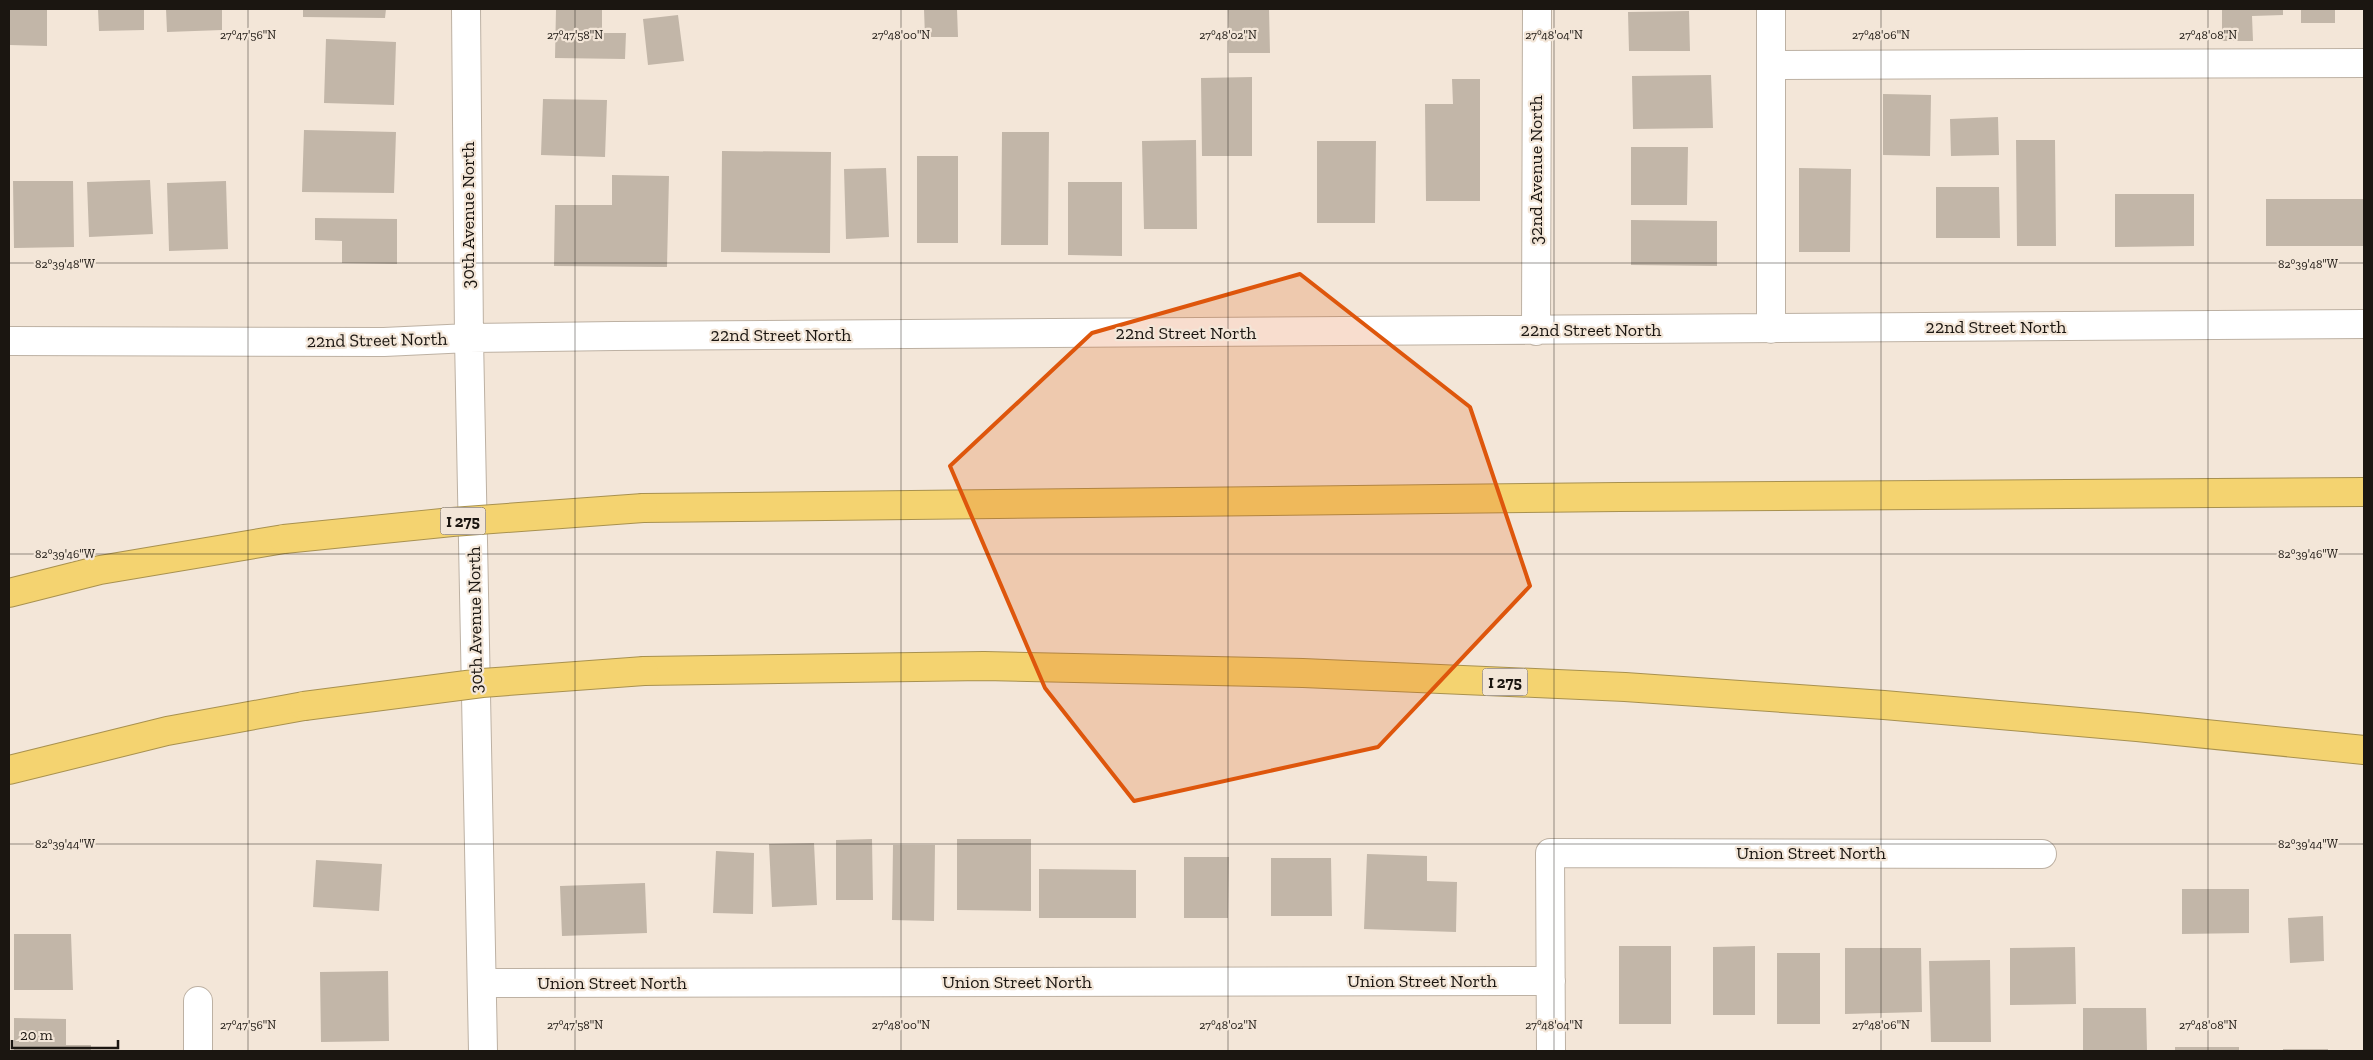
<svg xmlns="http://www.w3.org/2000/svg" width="2373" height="1060" viewBox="0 0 2373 1060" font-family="'Zilla Slab',serif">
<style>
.building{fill:#c2b6a8}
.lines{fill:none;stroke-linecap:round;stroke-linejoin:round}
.minor-casing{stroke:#bdb1a3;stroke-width:30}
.highway-casing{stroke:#a8914f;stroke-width:30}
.minor{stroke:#fff;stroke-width:28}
.highway{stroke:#f4d370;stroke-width:28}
.highway-bridge-casing{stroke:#a8914f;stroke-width:30;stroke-linecap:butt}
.highway-bridge{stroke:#f4d370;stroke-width:28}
.marked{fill:#de560c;fill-opacity:0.2;stroke:#de560c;stroke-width:4;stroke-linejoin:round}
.ticks{fill:none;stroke:#1b1611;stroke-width:1;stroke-opacity:0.45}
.labels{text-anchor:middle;stroke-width:4.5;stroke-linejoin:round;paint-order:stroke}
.shield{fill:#f3e6d8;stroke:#5c544d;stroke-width:1}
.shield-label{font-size:16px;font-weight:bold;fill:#1b1611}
.street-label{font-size:18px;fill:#1b1611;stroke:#f3e6d8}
.ticks-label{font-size:12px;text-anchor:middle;fill:#1b1611;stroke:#f3e6d8;stroke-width:4.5;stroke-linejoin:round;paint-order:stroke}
</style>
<rect width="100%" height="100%" fill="#f3e6d8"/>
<path class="building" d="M 9,9 L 47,9 L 47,46 L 9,45 Z
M 98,9 L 144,9 L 144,30 L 99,31 Z
M 166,9 L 222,9 L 222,30 L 167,32 Z
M 303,9 L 386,9 L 385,18 L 303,17 Z
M 556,9 L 602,9 L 602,33 L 626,33 L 625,59 L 555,58 Z
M 924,9 L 957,9 L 958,37 L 925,37 Z
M 1228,9 L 1269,9 L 1270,53 L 1229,53 Z
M 2222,9 L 2283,9 L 2283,15 L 2252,16 L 2253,41 L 2222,41 Z
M 2301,9 L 2335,9 L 2335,23 L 2301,23 Z
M 1689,11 L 1690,51 L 1629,51 L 1628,12 Z
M 678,15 L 684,61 L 648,65 L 643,19 Z
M 326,39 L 396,42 L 394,105 L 324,103 Z
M 1711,75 L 1713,128 L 1633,129 L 1632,76 Z
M 1252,77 L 1252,156 L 1202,156 L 1201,78 Z
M 1452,79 L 1480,79 L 1480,201 L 1426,201 L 1425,104 L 1453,104 Z
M 1883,94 L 1931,95 L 1930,156 L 1883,155 Z
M 543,99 L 607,100 L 605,157 L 541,155 Z
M 1998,117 L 1999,155 L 1951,156 L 1950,119 Z
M 304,130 L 396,132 L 394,193 L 302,192 Z
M 1002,132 L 1049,132 L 1048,245 L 1001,245 Z
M 1196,140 L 1197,229 L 1144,229 L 1142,141 Z
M 2016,140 L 2055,140 L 2056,246 L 2017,246 Z
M 1317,141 L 1376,141 L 1375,223 L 1317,223 Z
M 1631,147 L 1688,147 L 1687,205 L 1631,205 Z
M 722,151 L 831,152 L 830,253 L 721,252 Z
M 917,156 L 958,156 L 958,243 L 917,243 Z
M 886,168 L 889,237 L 846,239 L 844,169 Z
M 1799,168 L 1851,169 L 1850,252 L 1799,252 Z
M 612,175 L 669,176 L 667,267 L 554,266 L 555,205 L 612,205 Z
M 150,180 L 153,234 L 89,237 L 87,182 Z
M 13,181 L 73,181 L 74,247 L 14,248 Z
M 226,181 L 228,249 L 169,251 L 167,183 Z
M 1068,182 L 1122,182 L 1122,256 L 1068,255 Z
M 1936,187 L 1999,187 L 2000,238 L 1936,238 Z
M 2115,194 L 2194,194 L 2194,246 L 2115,247 Z
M 2266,199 L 2363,199 L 2363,246 L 2266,246 Z
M 315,218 L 397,219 L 397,264 L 342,263 L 342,241 L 315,240 Z
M 1631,220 L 1717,221 L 1717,266 L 1631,265 Z
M 872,839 L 873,900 L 836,900 L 836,840 Z
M 957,839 L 1031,839 L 1031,911 L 957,910 Z
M 814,843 L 817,905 L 772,907 L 769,844 Z
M 893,845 L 935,845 L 934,921 L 892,920 Z
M 716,851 L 754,853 L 753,914 L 713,913 Z
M 1367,854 L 1427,856 L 1427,881 L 1457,882 L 1456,932 L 1364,929 Z
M 1184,857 L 1229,857 L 1228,918 L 1184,918 Z
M 1271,858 L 1331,858 L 1332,916 L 1271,916 Z
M 316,860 L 382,864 L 379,911 L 313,907 Z
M 1039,869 L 1136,870 L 1136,918 L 1039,918 Z
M 645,883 L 647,933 L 562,936 L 560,886 Z
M 2182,889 L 2249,889 L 2249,933 L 2182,934 Z
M 2323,916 L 2324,961 L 2290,963 L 2288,918 Z
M 14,934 L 71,934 L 73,990 L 14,990 Z
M 1619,946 L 1671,946 L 1671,1024 L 1619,1024 Z
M 1755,946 L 1755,1015 L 1713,1015 L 1713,947 Z
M 2075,947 L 2076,1004 L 2010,1005 L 2010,948 Z
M 1845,948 L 1921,948 L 1922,1012 L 1845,1014 Z
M 1777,953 L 1820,953 L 1820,1024 L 1777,1024 Z
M 1990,960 L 1991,1042 L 1931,1042 L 1929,961 Z
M 388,971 L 389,1041 L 321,1042 L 320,972 Z
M 2083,1008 L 2146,1008 L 2147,1051 L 2083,1051 Z
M 14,1018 L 66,1019 L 66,1045 L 91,1045 L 91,1051 L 14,1051 Z
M 2175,1047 L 2239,1047 L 2239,1051 L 2175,1051 Z
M 2283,1049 L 2328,1049 L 2328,1051 L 2283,1051 Z"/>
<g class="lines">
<defs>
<path id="minor" d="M 466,9 L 469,338 L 483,1051
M 1771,9 L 1771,329
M 1771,65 L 2364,63
M 1536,331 L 1537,9
M 9,341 L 384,342 L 469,338 L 615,336 L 2364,324
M 482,983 L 1551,981
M 198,1001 L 198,1051
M 1551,1051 L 1550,853 L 2042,854"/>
<path id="highway" d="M 643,508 L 1620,497 L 2364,492
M 9,593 L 100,570 L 284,539
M 644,671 L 984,666 L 1303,673 L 1625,687 L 1884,705 L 2137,727 L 2364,750
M 9,770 L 167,731 L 304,706"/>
</defs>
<use href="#minor" class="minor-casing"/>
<use href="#highway" class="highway-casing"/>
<use href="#minor" class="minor"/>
<use href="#highway" class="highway"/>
<defs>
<path id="highway-bridge" d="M 284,539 L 452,522 L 643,508
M 304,706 L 482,683 L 644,671"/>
</defs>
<use href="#highway-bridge" class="highway-bridge-casing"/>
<use href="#highway-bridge" class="highway-bridge"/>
</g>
<path class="marked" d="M 1300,274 L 1470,407 L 1530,586 L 1378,747 L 1134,801 L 1045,688 L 950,466 L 1092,333 Z"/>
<path class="ticks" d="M 248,9 L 248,1051M 575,9 L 575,1051M 901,9 L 901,1051M 1228,9 L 1228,1051M 1554,9 L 1554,1051M 1881,9 L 1881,1051M 2208,9 L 2208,1051M 9,263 L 2364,263M 9,554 L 2364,554M 9,844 L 2364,844"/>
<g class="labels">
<g class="shield">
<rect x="440.5" y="507.5" width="45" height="27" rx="4"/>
<rect x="1482.5" y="668.5" width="45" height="27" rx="4"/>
</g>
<g class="shield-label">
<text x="463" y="527">I 275</text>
<text x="1505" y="688">I 275</text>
</g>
<g class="street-label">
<text transform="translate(1536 170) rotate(-90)" y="6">32nd Avenue North</text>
<text transform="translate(468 215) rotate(-90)" y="6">30th Avenue North</text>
<text x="1996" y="333">22nd Street North</text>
<text x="1591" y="336">22nd Street North</text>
<text x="1186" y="339">22nd Street North</text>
<text x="781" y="341">22nd Street North</text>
<text transform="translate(377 340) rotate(-1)" y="6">22nd Street North</text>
<text transform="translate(475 620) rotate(-91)" y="6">30th Avenue North</text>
<text x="1811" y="859">Union Street North</text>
<text x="1422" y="987">Union Street North</text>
<text x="1017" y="988">Union Street North</text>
<text x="612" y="989">Union Street North</text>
</g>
</g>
<g class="ticks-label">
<text x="248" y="39">27°47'56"N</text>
<text x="575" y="39">27°47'58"N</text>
<text x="901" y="39">27°48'00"N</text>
<text x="1228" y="39">27°48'02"N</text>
<text x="1554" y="39">27°48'04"N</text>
<text x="1881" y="39">27°48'06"N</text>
<text x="2208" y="39">27°48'08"N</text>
<text x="2308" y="268">82°39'48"W</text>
<text x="65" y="268">82°39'48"W</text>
<text x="2308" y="558">82°39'46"W</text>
<text x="65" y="558">82°39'46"W</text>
<text x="2308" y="848">82°39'44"W</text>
<text x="65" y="848">82°39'44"W</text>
<text x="248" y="1029">27°47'56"N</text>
<text x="575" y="1029">27°47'58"N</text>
<text x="901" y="1029">27°48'00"N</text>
<text x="1228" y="1029">27°48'02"N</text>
<text x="1554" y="1029">27°48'04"N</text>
<text x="1881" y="1029">27°48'06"N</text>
<text x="2208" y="1029">27°48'08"N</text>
</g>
<rect width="2373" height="1060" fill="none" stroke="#1b1611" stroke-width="20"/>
<path d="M12 1040v8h106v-8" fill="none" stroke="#1b1611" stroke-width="2.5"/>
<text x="20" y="1040" font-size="15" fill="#1b1611" stroke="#f3e6d8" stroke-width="4" paint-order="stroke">20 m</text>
</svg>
